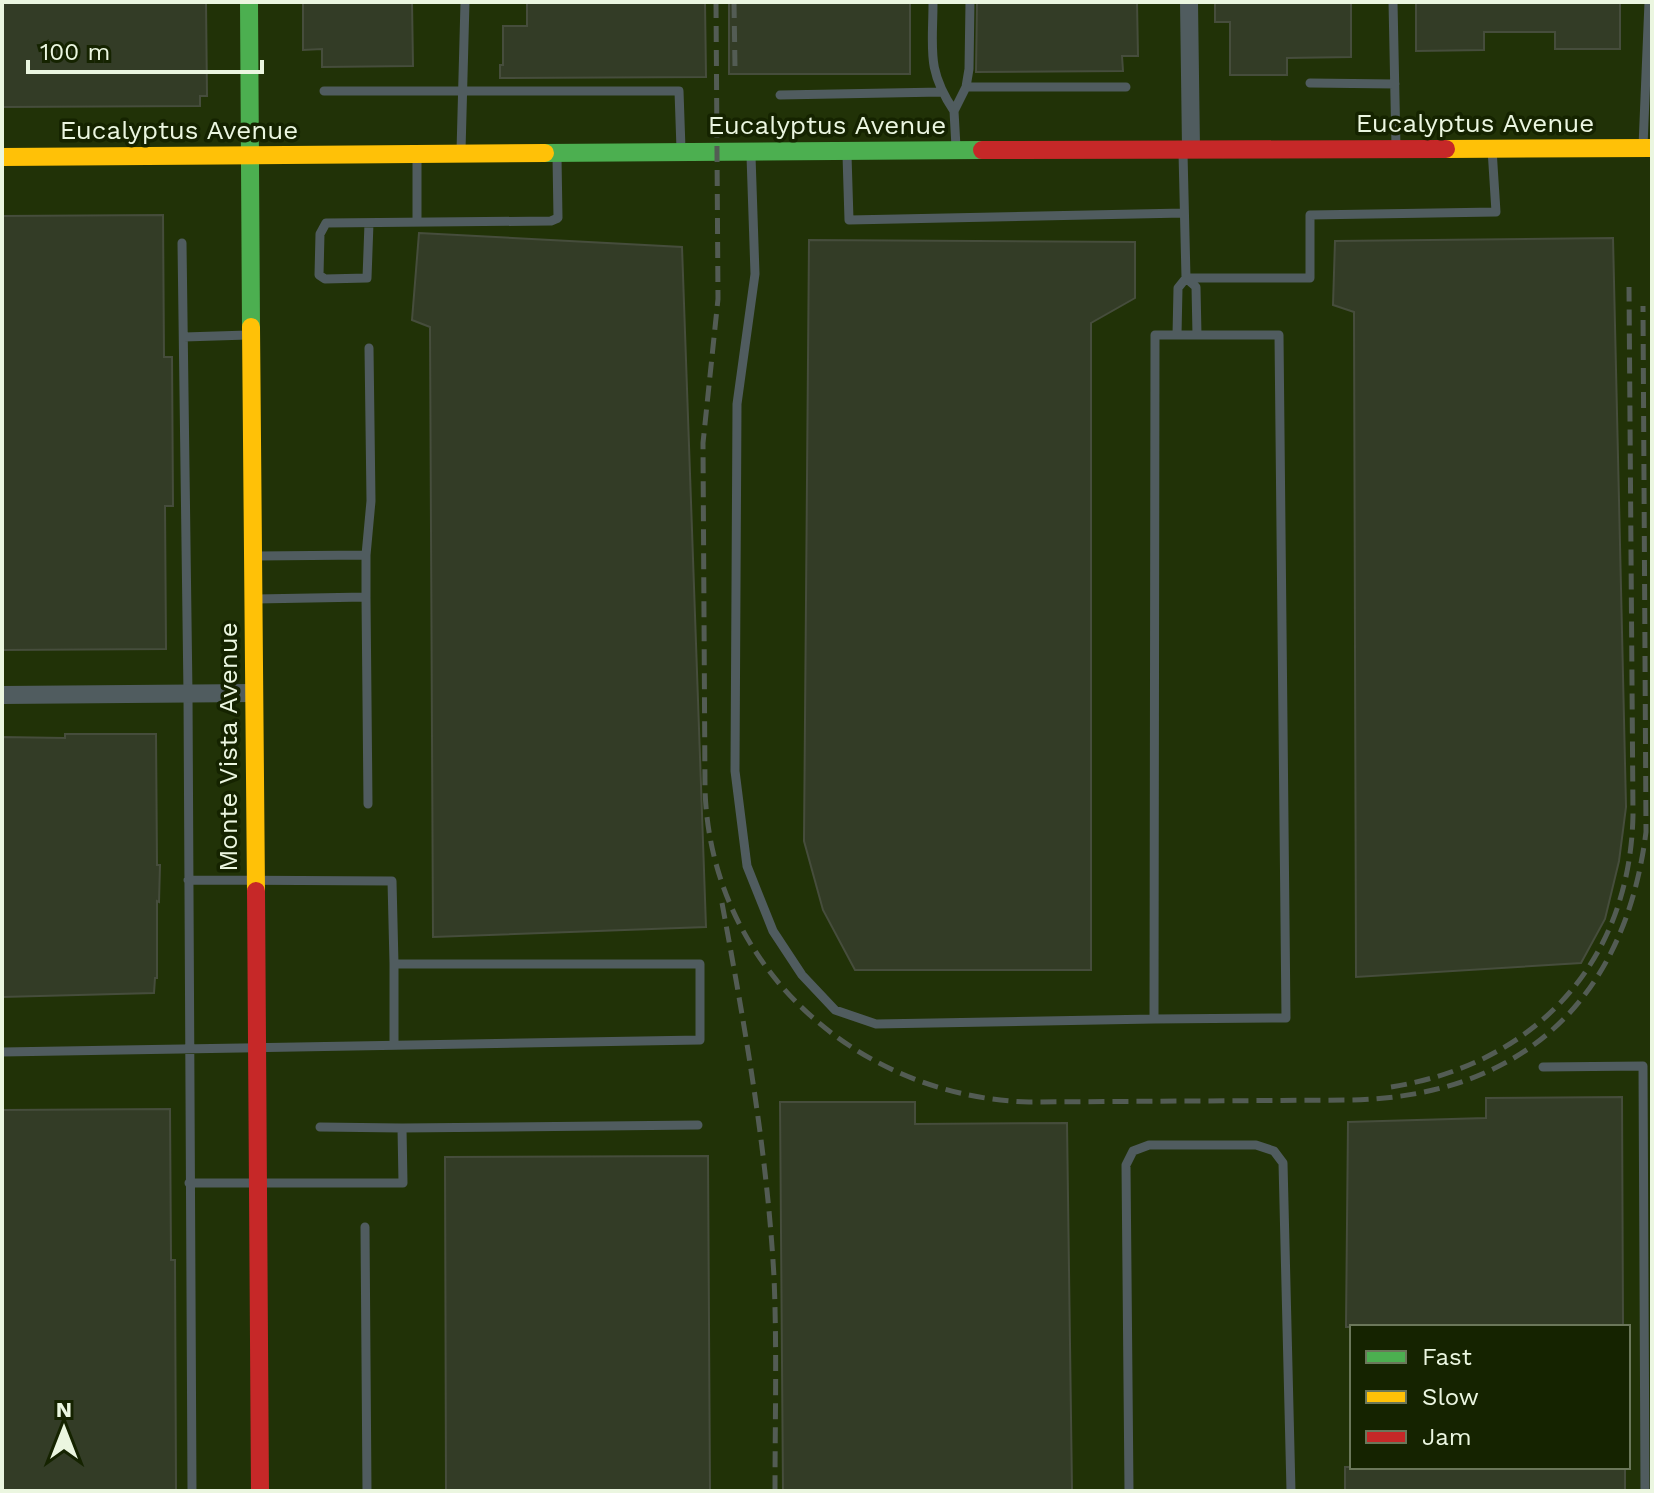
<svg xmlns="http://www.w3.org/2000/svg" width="1654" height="1493" viewBox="0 0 1654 1493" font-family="'Work Sans',sans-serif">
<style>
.built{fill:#213207;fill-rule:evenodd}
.building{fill:#333c26;stroke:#464d3c;stroke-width:2}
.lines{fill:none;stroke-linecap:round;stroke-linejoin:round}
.lane{stroke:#505c5f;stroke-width:9}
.street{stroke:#505c5f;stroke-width:18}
.fast{stroke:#4caf50;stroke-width:18}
.slow{stroke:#ffc107;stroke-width:18}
.jam{stroke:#c62828;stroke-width:18}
.rail{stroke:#535c54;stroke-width:5;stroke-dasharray:16 8;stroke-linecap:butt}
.labels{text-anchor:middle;stroke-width:7;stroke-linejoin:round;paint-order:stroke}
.street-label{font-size:26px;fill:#ebf6e0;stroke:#152300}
</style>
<rect width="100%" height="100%" fill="#1d2510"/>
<path class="built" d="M 2,2 L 1652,2 L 1652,1491 L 2,1491 ZM 1352,1327 L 1628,1327 L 1628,1467 L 1352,1467 Z"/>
<path class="building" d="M 2,2 L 206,2 L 207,96 L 200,96 L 200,106 L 2,107 Z
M 303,2 L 412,2 L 413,66 L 322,67 L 322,49 L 303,50 Z
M 527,2 L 705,2 L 706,77 L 500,78 L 500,65 L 503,65 L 503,26 L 527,26 Z
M 729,2 L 910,2 L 910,74 L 729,74 Z
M 977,2 L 1137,2 L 1138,56 L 1122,56 L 1123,71 L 976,72 Z
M 1215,2 L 1351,2 L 1351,57 L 1287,58 L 1287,75 L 1230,75 L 1230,22 L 1215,22 Z
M 1416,2 L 1620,2 L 1620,49 L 1555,49 L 1555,32 L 1484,32 L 1484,50 L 1416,51 Z
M 163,215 L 164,357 L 172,357 L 173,506 L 165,506 L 166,649 L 2,650 L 2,216 Z
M 419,233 L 682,247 L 706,927 L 433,937 L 430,327 L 412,320 Z
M 1613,238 L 1626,807 L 1619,861 L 1605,919 L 1581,963 L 1356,977 L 1354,312 L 1333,305 L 1335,241 Z
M 809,240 L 1135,242 L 1135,298 L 1091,323 L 1091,970 L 855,970 L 823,910 L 804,841 Z
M 65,734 L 156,734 L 157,865 L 160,865 L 159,902 L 157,901 L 157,978 L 155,978 L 154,993 L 2,997 L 2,737 L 65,738 Z
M 1622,1097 L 1623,1327 L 1346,1327 L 1348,1122 L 1486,1118 L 1486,1098 Z
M 780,1102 L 915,1102 L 915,1124 L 1067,1123 L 1072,1491 L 783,1491 Z
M 170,1109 L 171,1260 L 175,1260 L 176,1491 L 2,1491 L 2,1110 Z
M 708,1156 L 710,1491 L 446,1491 L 445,1157 Z
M 1345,1467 L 1625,1467 L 1625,1491 L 1345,1491 Z"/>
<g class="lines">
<path class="lane" d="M 933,2 C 933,50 926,69 954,111
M 1393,2 L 1396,147
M 1310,83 L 1395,84
M 966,87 L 1126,87
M 324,91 L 679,91 L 681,149
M 780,95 L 942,92
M 1643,146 L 1649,2
M 956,147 L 954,111 L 966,87 L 969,69 L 970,2
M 461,151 L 465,2
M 847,155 L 849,220 L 1184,213
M 751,156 L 755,274 L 737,404 L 735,771 L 747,866 L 773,931 L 802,975 L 835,1010 L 876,1024 L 1154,1019
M 417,158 L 417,222
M 369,223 L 367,278 L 325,279 L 319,275 L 320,234 L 326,223 L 551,221 L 558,218 L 557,157
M 182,243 L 188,694 L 192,1491
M 1186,278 L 1310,278 L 1310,215 L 1496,212 L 1492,149
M 1186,278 L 1196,287 L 1197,335
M 1155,335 L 1279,335 L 1286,1018 L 1154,1019 Z
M 1177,335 L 1178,288 L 1186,278 L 1183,153
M 184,337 L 248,335
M 366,555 L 371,501 L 369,348
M 366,597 L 368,804
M 256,599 L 366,597 L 366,555 L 257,556
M 394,964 L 394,1045
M 2,1052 L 700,1040 L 700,964 L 394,964 L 392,881 L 188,880
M 1543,1067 L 1643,1066 L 1645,1491
M 320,1127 L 402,1128
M 189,1183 L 403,1183 L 402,1128 L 698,1125
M 365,1227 L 367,1491
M 1129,1491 L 1126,1165 L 1133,1151 L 1149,1145 L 1256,1145 L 1274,1151 L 1283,1163 L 1291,1491"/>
<path class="street" d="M 1189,2 L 1191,149
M 2,695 L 254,693"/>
<path class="fast" d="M 249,2 L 251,327
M 545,153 L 982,150"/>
<path class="slow" d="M 1446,149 L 1652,148
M 2,157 L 545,153
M 251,327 L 256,891"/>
<path class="jam" d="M 982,150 L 1446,149
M 256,891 L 260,1491"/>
<path class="rail" d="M 716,2 L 718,299 L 703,443 L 705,789 C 710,966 857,1097 1029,1102 L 1352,1100 C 1522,1096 1625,1000 1646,832 L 1643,306
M 734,2 L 735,67
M 722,903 C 745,1027 767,1151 774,1277 C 777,1348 775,1420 775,1491
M 1391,1087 C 1535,1064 1630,963 1633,815 L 1629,287"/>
</g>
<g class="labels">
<g class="street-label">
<text x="1475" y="132">Eucalyptus Avenue</text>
<text x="827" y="134">Eucalyptus Avenue</text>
<text x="179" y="139">Eucalyptus Avenue</text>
<text transform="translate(228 747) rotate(-90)" y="9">Monte Vista Avenue</text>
</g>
</g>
<rect width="1654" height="1493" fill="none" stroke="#ebf6e0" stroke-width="8"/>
<rect x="1350" y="1325" width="280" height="144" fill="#152300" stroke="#6b775a" stroke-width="2"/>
<rect x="1366" y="1351" width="40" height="12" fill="#4caf50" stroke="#6b775a" stroke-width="2"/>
<text x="1422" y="1365" font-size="24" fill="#ebf6e0">Fast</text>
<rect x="1366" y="1391" width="40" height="12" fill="#ffc107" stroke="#6b775a" stroke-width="2"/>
<text x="1422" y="1405" font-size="24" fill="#ebf6e0">Slow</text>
<rect x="1366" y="1431" width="40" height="12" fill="#c62828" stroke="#6b775a" stroke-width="2"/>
<text x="1422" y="1445" font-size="24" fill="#ebf6e0">Jam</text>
<g transform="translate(64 1429)" stroke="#152300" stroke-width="6" paint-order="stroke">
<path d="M0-6L14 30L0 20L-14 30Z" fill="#ebf6e0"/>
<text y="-12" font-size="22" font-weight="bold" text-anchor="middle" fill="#ebf6e0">N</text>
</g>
<path d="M28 60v12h234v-12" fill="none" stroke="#ebf6e0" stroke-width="4"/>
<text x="40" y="60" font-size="24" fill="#ebf6e0" stroke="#152300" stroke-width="6" paint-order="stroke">100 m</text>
</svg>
